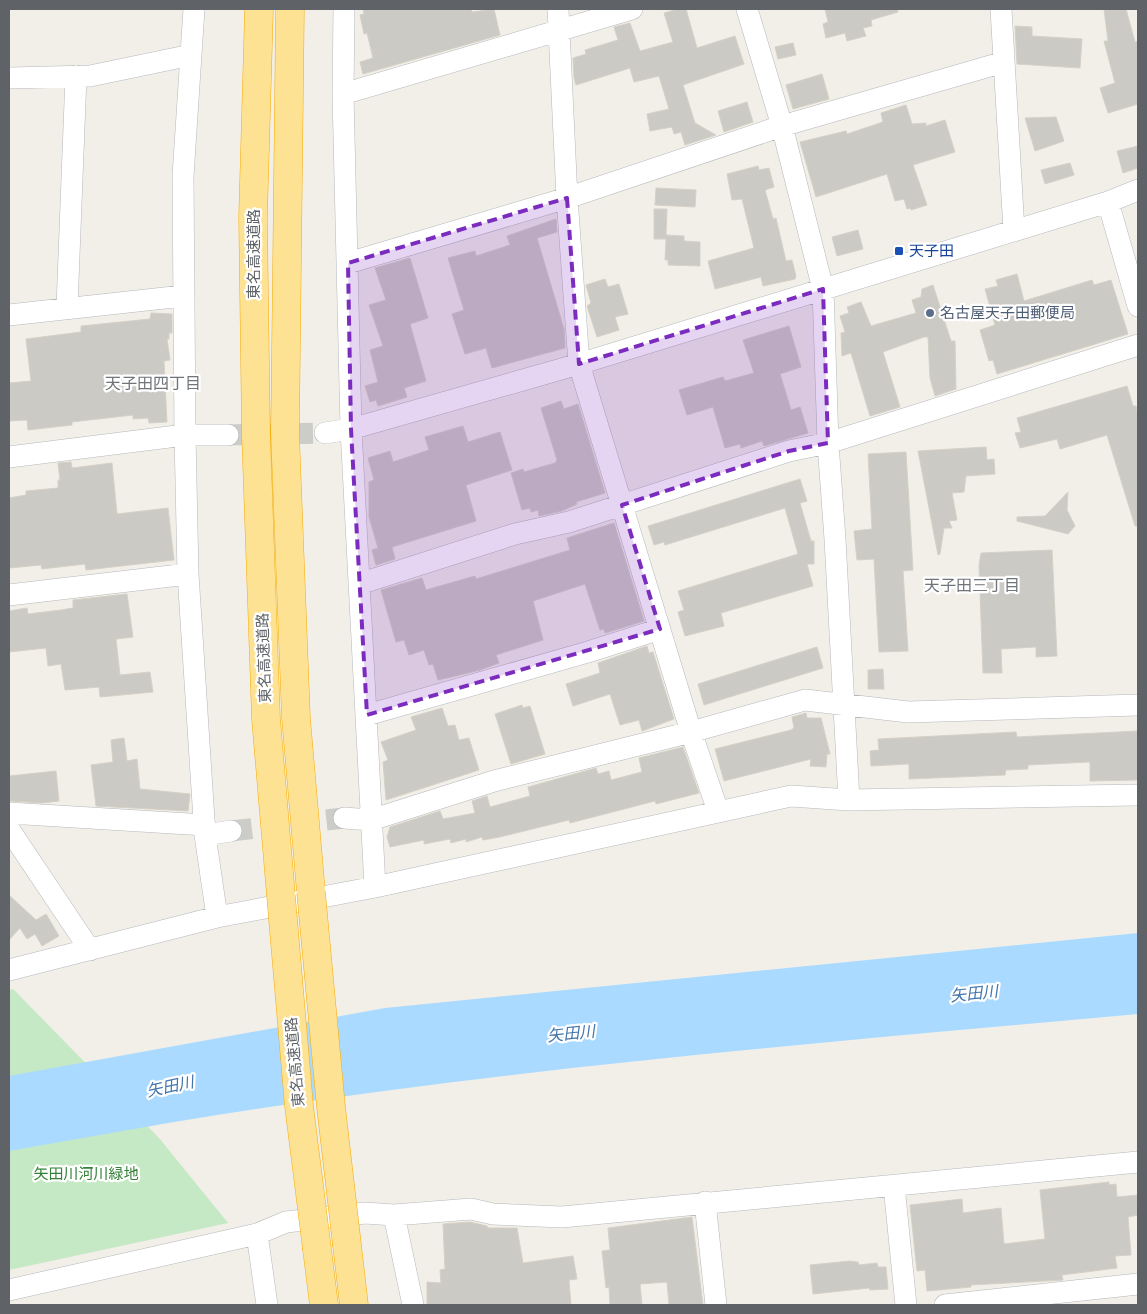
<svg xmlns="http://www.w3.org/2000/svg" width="1147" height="1314" viewBox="0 0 1147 1314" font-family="Helvetica,'Noto Sans JP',sans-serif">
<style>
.green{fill:#c5e8c5}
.water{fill:#aadaff}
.building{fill:#cccac5;stroke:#d6d1c6}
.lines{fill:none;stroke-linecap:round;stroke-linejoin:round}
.minor-tunnel{stroke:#ccccc8;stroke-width:21;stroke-dasharray:21 11;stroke-linecap:butt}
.minor-casing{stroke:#b5b8bc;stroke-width:22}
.highway-casing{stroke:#f9ab00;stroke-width:29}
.minor{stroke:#fff;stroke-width:21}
.highway{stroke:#fde293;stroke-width:28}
.highway-bridge-casing{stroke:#f9ab00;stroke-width:29;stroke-linecap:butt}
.highway-bridge{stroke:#fde293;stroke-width:28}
.marked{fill:#7b2cbf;fill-opacity:0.2;stroke:#7b2cbf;stroke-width:4;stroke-dasharray:10 6;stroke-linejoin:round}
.transit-dot{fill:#1a4fb4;stroke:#fff;stroke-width:2}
.service-dot{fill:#5c6f8a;stroke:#fff;stroke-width:2}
.labels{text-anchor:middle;stroke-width:4.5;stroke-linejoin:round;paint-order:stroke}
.transit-label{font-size:15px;fill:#164399;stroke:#fff;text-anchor:start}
.street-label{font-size:15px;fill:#5f6368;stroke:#fff}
.service-label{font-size:15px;fill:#4e5e75;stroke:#fff;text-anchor:start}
.park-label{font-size:15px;fill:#348238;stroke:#fff}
.neighbourhood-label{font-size:16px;fill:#70757a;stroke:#fff}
.water-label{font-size:16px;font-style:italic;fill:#4174aa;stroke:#fff}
</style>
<rect width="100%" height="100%" fill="#f1efe8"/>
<path class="green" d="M 13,989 L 159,1138 L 228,1223 L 9,1270 L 9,990 Z"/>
<path class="water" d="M 1138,933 L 1138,1014 C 831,1042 522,1067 217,1115 C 148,1126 78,1139 9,1151 L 9,1076 L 385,1008 Z"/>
<path class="building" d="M 363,9 L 471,9 L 472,12 L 494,9 L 500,35 L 363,74 L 360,62 L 373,58 L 367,33 L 364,34 L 360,15 L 364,14 Z
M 678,9 L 686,9 L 697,48 L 735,36 L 744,64 L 683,85 L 695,123 L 716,135 L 685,145 L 681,132 L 674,134 L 672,127 L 650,131 L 647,114 L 669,109 L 659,76 L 634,82 L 630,68 L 576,85 L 574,78 L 573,58 L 586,54 L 585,50 L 618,40 L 614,27 L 630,23 L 640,51 L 673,42 L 664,13 Z
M 825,9 L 897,9 L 898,12 L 871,20 L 872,26 L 863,28 L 866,36 L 847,41 L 845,33 L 826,38 L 823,24 L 828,22 Z
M 1104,9 L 1126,9 L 1135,42 L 1138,41 L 1138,104 L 1108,113 L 1100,88 L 1115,83 L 1104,41 L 1108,41 Z
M 1015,26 L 1032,27 L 1032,36 L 1082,39 L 1080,68 L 1017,64 Z
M 793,43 L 796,55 L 778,59 L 775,47 Z
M 822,74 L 829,99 L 793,109 L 786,85 Z
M 747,102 L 753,122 L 724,132 L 718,111 Z
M 906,105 L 912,124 L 926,123 L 926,126 L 945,120 L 955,152 L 913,165 L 927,205 L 911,210 L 910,208 L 907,209 L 904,199 L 895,201 L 887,174 L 816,197 L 800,142 L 846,131 L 847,134 L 883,122 L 881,113 Z
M 1056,117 L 1064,141 L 1035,151 L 1025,118 Z
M 1138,146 L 1138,168 L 1123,173 L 1117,151 Z
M 1070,163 L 1074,175 L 1045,184 L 1041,170 Z
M 758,166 L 759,170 L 769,168 L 774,187 L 765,190 L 773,219 L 776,218 L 786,261 L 792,260 L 796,276 L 795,279 L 763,286 L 761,277 L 715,289 L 708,261 L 754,248 L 742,199 L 732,200 L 727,174 Z
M 656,188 L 696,190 L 695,207 L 655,205 Z
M 654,209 L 667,209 L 666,235 L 684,236 L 684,241 L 700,242 L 700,266 L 668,265 L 668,260 L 665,260 L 666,239 L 654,239 Z
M 556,219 L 557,232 L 537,238 L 564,329 L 565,348 L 492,368 L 486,348 L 465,354 L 452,314 L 464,310 L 448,258 L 475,251 L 476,256 L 510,245 L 507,236 Z
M 858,230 L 863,249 L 837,256 L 832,237 Z
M 410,258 L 428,318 L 410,324 L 426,381 L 404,388 L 407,397 L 378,406 L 376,400 L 370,402 L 365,386 L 378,382 L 370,350 L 383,346 L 369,305 L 386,300 L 375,268 Z
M 1017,274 L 1024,301 L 1092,280 L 1094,285 L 1111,280 L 1128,334 L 997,374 L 993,360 L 989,361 L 980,330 L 995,325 L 985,289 L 998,286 L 996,280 Z
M 605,279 L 608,287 L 619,284 L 628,314 L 615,317 L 619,330 L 597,337 L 587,306 L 591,303 L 586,285 Z
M 933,285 L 951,341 L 955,341 L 956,389 L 935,396 L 930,378 L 928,337 L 924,337 L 883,352 L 900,407 L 870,416 L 851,353 L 842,356 L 841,333 L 845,332 L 840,316 L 849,313 L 847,307 L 861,302 L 871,326 L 916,313 L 912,300 L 921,297 L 922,289 Z
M 151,313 L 172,314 L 172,333 L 169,333 L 169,339 L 167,339 L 170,360 L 164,361 L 167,422 L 149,423 L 148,418 L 133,419 L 133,415 L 72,422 L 72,425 L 28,430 L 27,420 L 9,421 L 9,383 L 31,381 L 26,339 L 81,332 L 81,326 L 150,319 Z
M 789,326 L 801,367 L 780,374 L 791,410 L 800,407 L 808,433 L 764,446 L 762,441 L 741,448 L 740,444 L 725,448 L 713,407 L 687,415 L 679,390 L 723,377 L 725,381 L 754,373 L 743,340 Z
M 1127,386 L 1133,406 L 1136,406 L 1138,415 L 1138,526 L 1135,526 L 1107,435 L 1060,449 L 1057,439 L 1020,448 L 1015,433 L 1021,432 L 1017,418 Z
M 561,401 L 564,409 L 578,404 L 605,493 L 576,502 L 577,504 L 562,511 L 539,516 L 538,510 L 531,512 L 530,508 L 522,510 L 511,473 L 523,469 L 524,472 L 555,463 L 557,460 L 541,408 Z
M 463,426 L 468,442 L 500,432 L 512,470 L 466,485 L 476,521 L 392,547 L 395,559 L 376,565 L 372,550 L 378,548 L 369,517 L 369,482 L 374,480 L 368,458 L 390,451 L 393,462 L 429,450 L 425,437 Z
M 986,447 L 987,460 L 994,459 L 995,474 L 966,476 L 964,492 L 952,493 L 957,520 L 949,521 L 952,528 L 944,528 L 940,554 L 938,555 L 918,451 Z
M 906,452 L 913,570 L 903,571 L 908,651 L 879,652 L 874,559 L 857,560 L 854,531 L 872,529 L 868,454 Z
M 71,462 L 72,468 L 112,463 L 117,514 L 168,508 L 174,560 L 86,570 L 85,564 L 42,569 L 41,565 L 9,568 L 9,498 L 26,495 L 26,491 L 58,488 L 58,480 L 60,480 L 58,463 Z
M 800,479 L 807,501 L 800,503 L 811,541 L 814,541 L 814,564 L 807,564 L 813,586 L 721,613 L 724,626 L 685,636 L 678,612 L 684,610 L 678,591 L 798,554 L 785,508 L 665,545 L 664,542 L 654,545 L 648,526 Z
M 1068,492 L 1067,510 L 1075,526 L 1068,534 L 1017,521 L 1017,517 L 1045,516 Z
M 614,523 L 644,621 L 605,633 L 604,629 L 600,630 L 585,584 L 533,601 L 543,640 L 496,655 L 499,663 L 480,670 L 438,680 L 433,664 L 429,665 L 424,650 L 409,655 L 404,640 L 396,642 L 381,590 L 422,578 L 426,590 L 475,576 L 476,579 L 570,550 L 567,538 Z
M 1052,550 L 1057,656 L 1036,657 L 1036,647 L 1001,649 L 1002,673 L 983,673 L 979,565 L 981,553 Z
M 127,594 L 133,637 L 116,639 L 120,675 L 150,672 L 153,692 L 100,697 L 99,687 L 65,690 L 61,664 L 48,666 L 46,648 L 9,652 L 9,611 L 27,608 L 28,614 L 61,610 L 73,608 L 73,600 Z
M 647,646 L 649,653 L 653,652 L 674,719 L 642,731 L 639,720 L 620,725 L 610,694 L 573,706 L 566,684 L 600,673 L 598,663 Z
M 817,647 L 823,668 L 704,705 L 698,684 Z
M 883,669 L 884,689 L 868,689 L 868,670 Z
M 522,705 L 523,708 L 530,706 L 545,754 L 511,764 L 495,714 Z
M 442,708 L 448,726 L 455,725 L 459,740 L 469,738 L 479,770 L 386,800 L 383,762 L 388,760 L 381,742 L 416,730 L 411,717 Z
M 806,713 L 807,718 L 821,718 L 830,754 L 827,754 L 826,767 L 810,766 L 811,759 L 724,781 L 715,749 L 791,730 L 794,728 L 792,717 Z
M 1138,731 L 1138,780 L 1090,781 L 1090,762 L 1028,765 L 1028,769 L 1006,770 L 1005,775 L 909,779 L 909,764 L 871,766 L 870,751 L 879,750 L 878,739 L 1016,732 L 1017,737 Z
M 124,738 L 127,761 L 137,759 L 140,789 L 190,794 L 188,811 L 96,806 L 91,765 L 113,762 L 111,740 Z
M 683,747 L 699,793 L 656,804 L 655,801 L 570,823 L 569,820 L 500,837 L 483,840 L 482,837 L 466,842 L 466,839 L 451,843 L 450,839 L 424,844 L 424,840 L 390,847 L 387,837 L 390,827 L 440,811 L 443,819 L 475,813 L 472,801 L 487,796 L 490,807 L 530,796 L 528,787 L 596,768 L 598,774 L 609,771 L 611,780 L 642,772 L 639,758 Z
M 56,771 L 59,801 L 42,803 L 10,801 L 9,776 Z
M 9,895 L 36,920 L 46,914 L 59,936 L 42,946 L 35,934 L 27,939 L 20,928 L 9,940 Z
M 1109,1182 L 1109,1185 L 1116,1184 L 1117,1197 L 1138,1195 L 1138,1215 L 1128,1217 L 1131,1255 L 1115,1256 L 1117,1268 L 1062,1275 L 1063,1280 L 971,1285 L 971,1287 L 927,1291 L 925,1270 L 917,1271 L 910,1205 L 962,1199 L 963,1213 L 1001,1208 L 1004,1244 L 1045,1239 L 1040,1190 Z
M 692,1217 L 703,1305 L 669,1305 L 667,1282 L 640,1284 L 642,1305 L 610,1305 L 609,1287 L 606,1288 L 602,1251 L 610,1250 L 608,1228 Z
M 470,1222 L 487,1226 L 488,1228 L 517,1228 L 523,1263 L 573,1256 L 577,1279 L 569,1280 L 571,1305 L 427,1305 L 427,1282 L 441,1283 L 440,1270 L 445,1269 L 443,1224 Z
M 850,1261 L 858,1262 L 859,1265 L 877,1263 L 878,1267 L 886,1267 L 888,1289 L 870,1290 L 869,1288 L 813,1294 L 810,1265 Z"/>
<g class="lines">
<path class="minor-tunnel" d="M 228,435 L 325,433
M 231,831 L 344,818"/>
<defs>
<path id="minor" d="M 194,9 L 183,176 L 185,435 L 188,574 L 205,835 L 217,917
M 344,9 L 343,94 L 351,429 L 375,887
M 558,9 L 567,198 L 579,364 L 691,732 L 718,811
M 747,9 L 782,126 L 823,289 L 828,443 L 835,539 L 849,800
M 1001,9 L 1014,231
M 9,78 L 90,76 L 191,55
M 343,94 L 632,9
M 1108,202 L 1138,306
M 348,263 L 567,198 L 782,126 L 1004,62
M 67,307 L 76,76
M 9,315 L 183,296
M 325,433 L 351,429 L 579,364 L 1108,202 L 1138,190
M 9,457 L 185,435 L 228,435
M 359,584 L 515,534 L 569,522 L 789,451 L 828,443 L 1138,345
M 9,595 L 188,574
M 367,715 L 588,652 L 660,629
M 9,813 L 205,825
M 344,818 L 371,820 L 494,781 L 691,732 L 805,700 L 908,712 L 1138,705
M 9,829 L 90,950
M 205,835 L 231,831
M 9,970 L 217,917 L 375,887 L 791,796 L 849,800 L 1138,795
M 894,1186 L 906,1305
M 705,1202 L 716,1305
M 394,1215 L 413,1305
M 257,1234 L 267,1305
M 9,1290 L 257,1234 L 286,1222 L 365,1213 L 394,1215 L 471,1209 L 493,1214 L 562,1217 L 1138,1162
M 945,1305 L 1138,1284"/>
<path id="highway" d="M 259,9 L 253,217 L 256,435 L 266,719 L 281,896
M 290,9 L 285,433 L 296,718 L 311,892
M 347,1245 L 354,1305
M 317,1249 L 324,1305"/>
</defs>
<use href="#minor" class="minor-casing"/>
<use href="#highway" class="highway-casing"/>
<use href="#minor" class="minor"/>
<use href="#highway" class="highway"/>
<defs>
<path id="highway-bridge" d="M 311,892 L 331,1107 L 347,1245
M 281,896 L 299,1106 L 317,1249"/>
</defs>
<use href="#highway-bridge" class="highway-bridge-casing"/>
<use href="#highway-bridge" class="highway-bridge"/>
</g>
<path class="marked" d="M 567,198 L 579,364 L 823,289 L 828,443 L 789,451 L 622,505 L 660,629 L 367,715 L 351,429 L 348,263 Z"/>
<rect class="transit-dot" x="894" y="246" width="10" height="10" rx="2.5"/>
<circle class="service-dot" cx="930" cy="313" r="5"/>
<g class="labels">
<g class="transit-label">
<text x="909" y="256">天子田</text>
</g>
<g class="street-label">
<text transform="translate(254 254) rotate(-90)" y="5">東名高速道路</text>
<text transform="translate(264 658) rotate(-92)" y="5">東名高速道路</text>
<text transform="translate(295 1062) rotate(-95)" y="5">東名高速道路</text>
</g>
<g class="service-label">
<text x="940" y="318">名古屋天子田郵便局</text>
</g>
<g class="park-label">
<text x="86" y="1179">矢田川河川緑地</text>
</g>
<g class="neighbourhood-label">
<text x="153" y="389">天子田四丁目</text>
<text x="972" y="591">天子田三丁目</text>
</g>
<g class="water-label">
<text transform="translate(974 993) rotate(-6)" y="6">矢田川</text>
<text transform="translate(571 1033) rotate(-6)" y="6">矢田川</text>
<text transform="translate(170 1086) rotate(-12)" y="6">矢田川</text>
</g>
</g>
<rect width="1147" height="1314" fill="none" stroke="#5f6368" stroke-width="20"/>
</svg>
